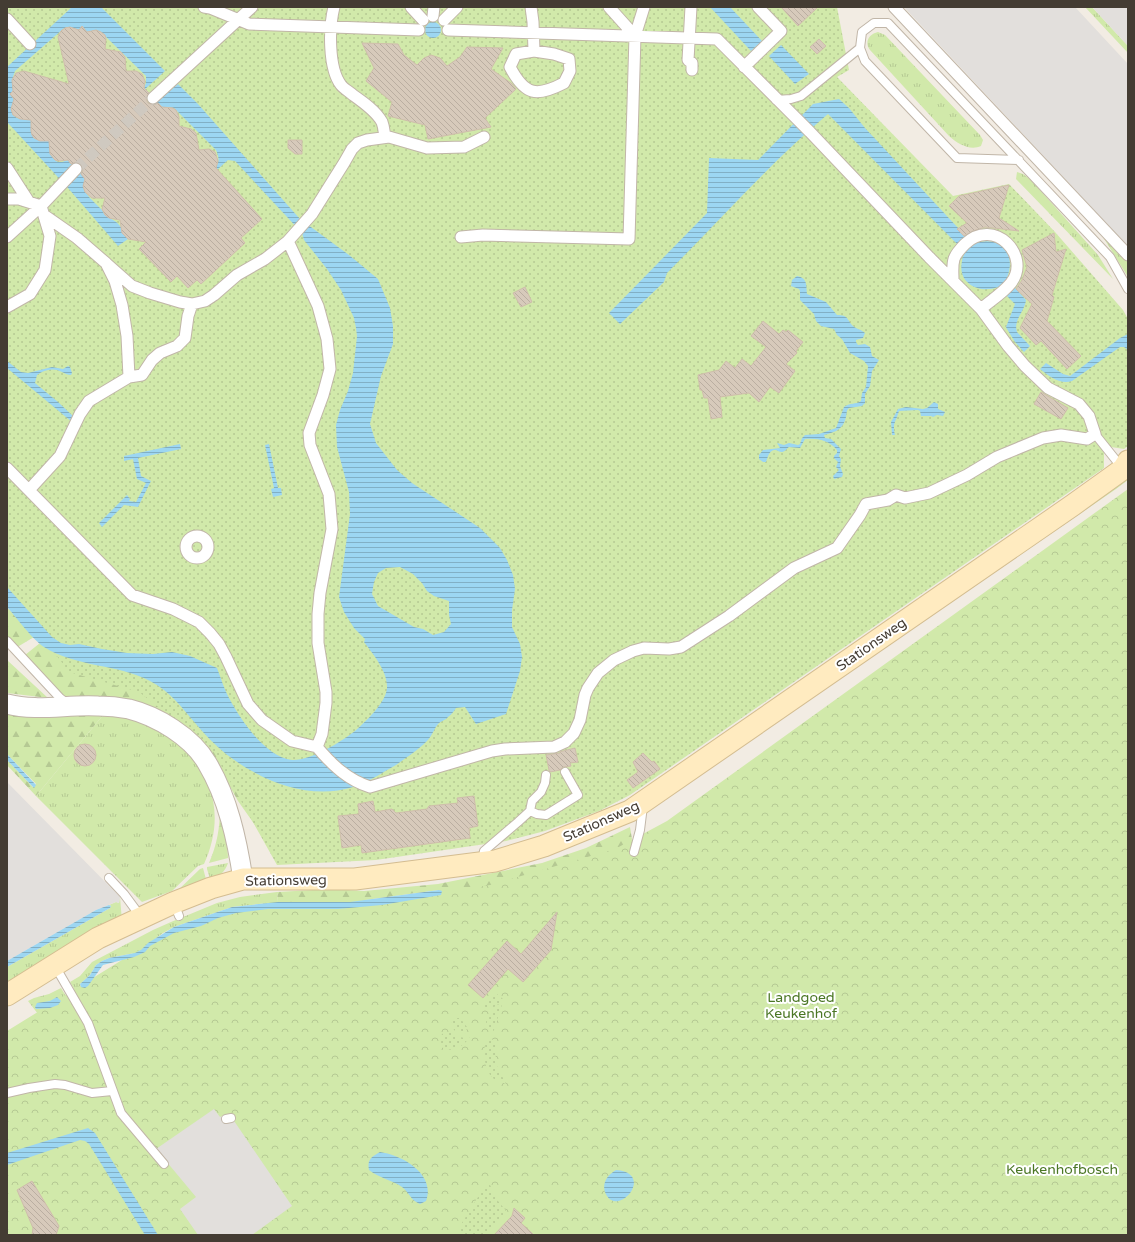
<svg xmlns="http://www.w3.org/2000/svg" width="1135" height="1242" viewBox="0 0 1135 1242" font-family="'Varela Round',sans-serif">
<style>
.grass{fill:url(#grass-tufts)}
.forest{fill:url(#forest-firs)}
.park{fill:url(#park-crowns)}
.garden{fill:url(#garden-dots)}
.parking{fill:#e2dfdc}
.water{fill:url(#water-rules);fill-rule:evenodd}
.building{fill:url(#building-back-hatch);stroke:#cfbeab}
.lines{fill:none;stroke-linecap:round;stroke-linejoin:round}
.pedestrian-tunnel{stroke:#cfc9c0;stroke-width:11;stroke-dasharray:11 5.5;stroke-linecap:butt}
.service-casing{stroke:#c1b6a8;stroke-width:10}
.pedestrian-casing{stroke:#c1b6a8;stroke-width:13}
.tertiary-casing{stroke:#c1b6a8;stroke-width:21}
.secondary-casing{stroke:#d4bd91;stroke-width:23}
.service{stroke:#fff;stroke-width:8}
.pedestrian{stroke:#fff;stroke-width:11}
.tertiary{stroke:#fff;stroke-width:19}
.secondary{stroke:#ffebc0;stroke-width:21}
.labels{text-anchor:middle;stroke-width:4;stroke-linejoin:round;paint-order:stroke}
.street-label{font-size:14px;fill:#443c33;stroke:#fff}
.park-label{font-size:14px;fill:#4b7725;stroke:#fff}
</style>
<defs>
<pattern id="grass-tufts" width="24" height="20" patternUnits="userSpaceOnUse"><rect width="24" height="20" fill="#d1e9aa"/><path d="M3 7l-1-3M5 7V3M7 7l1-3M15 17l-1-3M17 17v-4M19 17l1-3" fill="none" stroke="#b5c993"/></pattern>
<pattern id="forest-firs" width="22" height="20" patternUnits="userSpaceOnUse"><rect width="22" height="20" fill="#d1e9aa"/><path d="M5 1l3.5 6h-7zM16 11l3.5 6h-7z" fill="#b5c993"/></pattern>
<pattern id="park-crowns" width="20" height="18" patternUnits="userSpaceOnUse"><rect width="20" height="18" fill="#d1e9aa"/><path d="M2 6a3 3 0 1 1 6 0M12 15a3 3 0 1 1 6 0" fill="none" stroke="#b5c993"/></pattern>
<pattern id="garden-dots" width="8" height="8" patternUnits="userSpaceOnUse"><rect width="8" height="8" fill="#d1e9aa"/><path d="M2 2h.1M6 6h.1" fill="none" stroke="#b5c993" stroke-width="1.8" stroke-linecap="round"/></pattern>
<pattern id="water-rules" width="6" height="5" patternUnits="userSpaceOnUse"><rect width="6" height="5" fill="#9cd6f2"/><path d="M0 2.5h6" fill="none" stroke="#81afc5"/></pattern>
<pattern id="building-back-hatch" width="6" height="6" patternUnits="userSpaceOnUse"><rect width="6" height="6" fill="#d7cabb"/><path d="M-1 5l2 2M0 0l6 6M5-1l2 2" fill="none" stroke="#baaea1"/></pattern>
</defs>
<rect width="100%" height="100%" fill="#f2ece3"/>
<path class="grass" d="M 1085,7 L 1092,7 L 1128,46 L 1128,53 Z
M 878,32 L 885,35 L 980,135 L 983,140 L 981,146 C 970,151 958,144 949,136 L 870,50 C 864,42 869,34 878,32 Z
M 1017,172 L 1023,174 L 1031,180 L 1098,255 L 1113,279 L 1016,179 Z
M 1104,236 L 1128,261 L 1128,277 L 1103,237 Z
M 1128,475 L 1128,480 L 1116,489 L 821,692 L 765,727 Z
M 104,714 C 119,716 134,718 148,725 C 205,752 231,805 204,864 L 198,866 L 172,891 L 142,902 L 36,796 Z
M 220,808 L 226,831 L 228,857 L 228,858 L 209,863 C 217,845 220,827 220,808 Z
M 228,863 C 225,872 219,876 211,882 L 207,869 L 207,867 Z
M 203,868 L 207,883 L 174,894 L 200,869 Z
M 277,892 L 278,902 L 232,907 L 174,927 L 163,933 L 141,950 L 135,953 L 109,958 L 102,961 L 96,965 L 90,975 L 80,984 L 86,1009 L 70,982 L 80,976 L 92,962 L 153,930 L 171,922 L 217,903 L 240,897 Z
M 120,897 L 122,921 L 7,987 L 7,967 L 110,908 L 111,906 L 109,905 L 116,902 L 119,903 Z
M 61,988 L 82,1022 L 38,1014 L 28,1001 L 34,998 L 49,994 Z"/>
<path class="forest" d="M 7,607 L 34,637 L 19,646 L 13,646 L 7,640 Z
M 40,643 L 43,646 L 137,675 L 207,736 L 274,852 L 238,801 L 213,756 L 126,699 L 105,696 L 66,698 L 29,663 L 25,655 Z
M 7,660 L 48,698 L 7,693 Z
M 7,714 L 27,717 L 104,714 L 36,796 L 7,765 L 7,760 L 33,787 L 36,784 L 7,754 Z
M 630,827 L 632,839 L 614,907 L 476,926 L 439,890 L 350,902 L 278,902 L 277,892 L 331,889 L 364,891 L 438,884 L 542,863 L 586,848 Z"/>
<path class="park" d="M 1128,489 L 1128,1235 L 7,1235 L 7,1031 L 164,934 L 268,902 L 397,899 L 490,885 L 615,849 L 667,821 Z"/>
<path class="garden" d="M 7,7 L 837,7 L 849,70 L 837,77 L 953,196 L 1009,184 L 1055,232 L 1123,310 L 1128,319 L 1128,446 L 1124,449 L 1111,447 L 1104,453 L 1104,468 L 630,795 L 599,811 L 545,831 L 506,841 L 376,860 L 277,865 L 212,749 L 139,692 L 69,672 L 38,631 L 7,599 Z
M 493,994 L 497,994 L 503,999 C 496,1007 490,1012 480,1006 Z
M 502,1005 L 493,1033 C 489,1033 488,1031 487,1027 C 483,1015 494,1011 502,1005 Z
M 455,1018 L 460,1018 L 467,1027 L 466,1033 C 456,1035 452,1030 451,1021 Z
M 445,1032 C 452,1032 457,1037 465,1038 L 470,1032 L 472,1033 C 466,1044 460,1049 447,1050 L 440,1046 C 439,1039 439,1036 445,1032 Z
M 488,1039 L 495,1040 L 496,1064 L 506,1084 C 503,1082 497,1081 494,1079 C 484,1071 481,1048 488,1039 Z
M 488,1181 L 498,1201 L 507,1212 L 486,1235 L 460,1235 L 460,1226 Z"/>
<path class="parking" d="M 904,7 L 1075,7 L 1128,64 L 1128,246 Z
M 1092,7 L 1128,7 L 1128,46 Z
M 7,782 L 120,897 L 119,903 L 116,902 L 96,910 L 7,961 Z
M 214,1109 L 220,1117 L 224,1115 L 230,1115 L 292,1206 L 252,1235 L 198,1235 L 180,1209 L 196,1197 L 156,1149 Z"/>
<path class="water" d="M 72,7 L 101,7 L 165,71 L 143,91 L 146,83 L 146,76 L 101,32 L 96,30 L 87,32 L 82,27 L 77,31 C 72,27 68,26 63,29 L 15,71 L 12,80 L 15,90 L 10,94 L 15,100 L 11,109 L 13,115 L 17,118 L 23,119 L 27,118 L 34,121 L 31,129 L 34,138 L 50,138 C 50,149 51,170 69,159 L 79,173 L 81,172 L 87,178 C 78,191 92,199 100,208 C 103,210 103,213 106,215 C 110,220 115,219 120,226 C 124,231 122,235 128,239 L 118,246 L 68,188 L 7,122 L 7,67 Z
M 710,7 L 730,7 L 762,41 L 751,51 Z
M425 30a8 8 0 1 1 16 0a8 8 0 1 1-16 0Z
M 781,45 L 809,74 L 795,84 L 769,56 Z
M 178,84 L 198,104 L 300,219 L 349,255 L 378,279 L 390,308 L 393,326 L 393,344 L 381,376 L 370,424 L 376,443 L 397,470 L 412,483 L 480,528 L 500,548 L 507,560 L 513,575 L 515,589 L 512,610 L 512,627 L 520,644 L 522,657 L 520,671 L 506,714 L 476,724 L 465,707 L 456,708 C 454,711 451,715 448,717 C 446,720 441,721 438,724 C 434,729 432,736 427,741 C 417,751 407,757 396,765 C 382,773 368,782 353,787 C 309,801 261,781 226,754 C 215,745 205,735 196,724 C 181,707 171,692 150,681 C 118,664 75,667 44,647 C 33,640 16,617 7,607 L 7,587 L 52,637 L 61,643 L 70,645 L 79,644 L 102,649 L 127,653 L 153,654 L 172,652 L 190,656 L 217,668 C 221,678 224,689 229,698 C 241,720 265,757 292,760 C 310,761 341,742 355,731 C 365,722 386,703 387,688 C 388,672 373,654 364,642 L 365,639 L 354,628 L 344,612 L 339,597 L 350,514 L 349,492 L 337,447 L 336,425 L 340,410 L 348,391 L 353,373 L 357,336 L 356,328 L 354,318 L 341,290 L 327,269 L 304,240 L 302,233 L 235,161 L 228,160 L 218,169 L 215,168 C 220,162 219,157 216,150 L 174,108 L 167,107 L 160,110 L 154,104 ZM 400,567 L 413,574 L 422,583 L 427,591 L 434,596 L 449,601 L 449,615 L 451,624 L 444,632 L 433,635 L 423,629 L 414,627 L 378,606 L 372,594 L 374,582 L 378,573 L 386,568 Z
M 839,99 L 849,108 L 865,128 L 973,244 C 1000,234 1017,253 1007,278 L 1016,289 L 1026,300 C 1025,311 1013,320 1017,332 L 1030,346 L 1024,352 L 1015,342 L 1007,329 L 1006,327 L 1015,304 L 998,287 C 980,294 957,284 962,261 C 962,258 964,255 965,252 L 828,114 C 770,163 720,220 667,273 L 664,282 L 620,324 L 609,313 L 707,213 L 709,158 L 758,160 L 813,104 Z
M 797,276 C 808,278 806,286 807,294 L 826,302 L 837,315 C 849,315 846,319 853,326 C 856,329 861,329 865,333 L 863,338 L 856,340 L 856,342 L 858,345 L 865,344 L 870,347 L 872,356 L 879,360 L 872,371 L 870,386 L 865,394 L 865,403 L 862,406 L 849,408 C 846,411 847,413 846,417 C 843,430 835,432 824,435 L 825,438 L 831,439 L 841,449 L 839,456 L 841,459 L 840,466 L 843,474 L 842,477 L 834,479 L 833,476 L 839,470 L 836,467 L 838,462 L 834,458 L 834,456 L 837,453 L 837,450 C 829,440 817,438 805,439 L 800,448 L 789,447 C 787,448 785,452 782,452 C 779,452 777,450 775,450 C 769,450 768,457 766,462 L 763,462 L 759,459 L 759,455 L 763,450 L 780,448 L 777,443 L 784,445 L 789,443 L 798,445 L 800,444 L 802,438 L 805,435 L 819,434 L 836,428 L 844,407 C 851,402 855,405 861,401 L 862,393 L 866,387 L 868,366 L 864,361 L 850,353 L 842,339 L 837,335 L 834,329 L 821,326 L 816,321 L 814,314 L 800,300 L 800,291 L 799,289 L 791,286 L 792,280 Z
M 1128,334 L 1128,350 L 1124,347 L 1120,347 L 1072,381 C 1060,385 1049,376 1040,369 L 1046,363 L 1063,374 L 1070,376 L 1120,338 Z
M 7,361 L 21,372 L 28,373 L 52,367 L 63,369 L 68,366 L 70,367 L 72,373 L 71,375 C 67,375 65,373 62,372 C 53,367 44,370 37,375 L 35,383 L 58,402 L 75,418 L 72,422 L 7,368 Z
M 934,402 L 938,404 L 938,409 L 945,412 L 943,416 L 937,415 L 933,417 L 931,416 L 921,416 L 920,411 L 918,410 L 899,411 C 896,422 892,423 895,435 L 892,435 L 891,422 L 898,409 L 906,407 L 923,409 L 927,408 Z
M 180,444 L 181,449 L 138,458 L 141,476 L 151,481 L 138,507 L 124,505 L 102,527 L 99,523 L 127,495 L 130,499 L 129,501 L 136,502 L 146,483 L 137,479 L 133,459 L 124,461 L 124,456 Z
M 269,444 L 278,488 L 281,488 L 282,495 L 273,497 L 271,489 L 274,488 L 265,445 Z
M 7,754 L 36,785 L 34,788 L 7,760 Z
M 439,890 L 442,891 L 441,895 L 382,905 L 338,909 L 268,909 L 236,913 L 218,918 L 201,926 L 174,933 L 150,946 L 145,952 L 134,957 L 103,965 L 88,986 L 85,988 L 81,987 L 80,984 L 90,975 L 96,965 L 102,961 L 109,958 L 135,953 L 141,950 L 148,943 L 174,927 L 232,907 L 278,902 L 350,902 Z
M 109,905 L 111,906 L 110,908 L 7,967 L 7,961 L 96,910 Z
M 57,997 L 61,1001 L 58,1005 L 50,1008 L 36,1009 L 35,1007 L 37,1003 L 50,1001 Z
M 88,1128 L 95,1133 L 158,1235 L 145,1235 L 89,1144 L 85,1141 L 80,1140 L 7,1165 L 7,1153 Z
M 380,1152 C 402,1155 436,1174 426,1201 L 420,1204 C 410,1200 410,1193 402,1187 C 392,1180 379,1178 369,1170 C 367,1160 371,1157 380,1152 Z
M 616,1170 C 655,1173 620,1216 607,1196 C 600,1185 607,1175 616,1170 Z"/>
<path class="building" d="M 781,7 L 818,7 L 798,26 Z
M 82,26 L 87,32 L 96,30 L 101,32 L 105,35 L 106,39 L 105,49 L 121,52 L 125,57 L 126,71 L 136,71 L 142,74 L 145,81 L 144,88 L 149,93 L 146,99 L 148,103 L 154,105 L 158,103 L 162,107 L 173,108 L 176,110 L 179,117 L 179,126 L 191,129 L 196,133 L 199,150 L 209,149 L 215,152 L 218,161 L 216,168 L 262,219 L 241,238 L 245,243 L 201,284 L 197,280 L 188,288 L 177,276 L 171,282 L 139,249 L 146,242 L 128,239 L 122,233 L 120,220 L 109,218 L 105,215 L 102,209 L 105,198 L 92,198 L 85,192 L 83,186 L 85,179 L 81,174 L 83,170 L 81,164 L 77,162 L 71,164 L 68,160 L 59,161 L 55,160 L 50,154 L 49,141 L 40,141 L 34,138 L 32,135 L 31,131 L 31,120 L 20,119 L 13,115 L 11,109 L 14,99 L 10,94 L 13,91 L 12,80 L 16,73 L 24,71 L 69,84 L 58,37 L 61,31 L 65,28 L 70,27 L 79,30 Z
M 819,39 L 826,46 L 817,54 L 810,47 Z
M 362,43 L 398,44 L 404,55 L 417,65 L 424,58 L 431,55 L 440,58 L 447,66 L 460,57 L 467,47 L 503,48 L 491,69 L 511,83 L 516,89 L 485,118 L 491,127 L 428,139 L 425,125 L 388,116 L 392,102 L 366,81 L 374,68 Z
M 288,140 L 302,140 L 302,154 L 295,154 L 288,148 Z
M 1009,185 L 999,218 L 1019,231 L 985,227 L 973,231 L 964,236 L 957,229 L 967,223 L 949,206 L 959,196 Z
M 1054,233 L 1056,252 L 1066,249 L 1052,295 L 1054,297 L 1047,321 L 1081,356 L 1067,369 L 1041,341 L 1036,345 L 1020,328 L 1032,304 L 1016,289 L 1022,280 L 1027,267 L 1022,250 Z
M 525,287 L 532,302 L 521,307 L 513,293 Z
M 763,321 L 779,334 L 783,330 L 786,332 L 788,330 L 803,342 L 796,351 L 797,353 L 786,364 L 795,371 L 779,393 L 770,387 L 759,402 L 749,393 L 720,397 L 722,417 L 711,419 L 708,398 L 704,398 L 702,390 L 700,390 L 698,375 L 719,370 L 726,361 L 735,368 L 742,359 L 751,366 L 766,347 L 751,336 Z
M 1041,392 L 1068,408 L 1061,419 L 1034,404 Z
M74 755a11 11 0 1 1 22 0a11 11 0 1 1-22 0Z
M 575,748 L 578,762 L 570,763 L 571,766 L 563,767 L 560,770 L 550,772 L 549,770 L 546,755 L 560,753 L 560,752 L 563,751 Z
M 643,753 L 652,762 L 654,761 L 660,769 L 633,788 L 627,780 L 638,772 L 633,762 Z
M 474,796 L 478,826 L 469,828 L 470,838 L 362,853 L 361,845 L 342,848 L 338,816 L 359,814 L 358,804 L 373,801 L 375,812 L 392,809 L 396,813 L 427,809 L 429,806 L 458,803 L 457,798 Z
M 557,912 L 551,950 L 523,982 L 508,969 L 483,998 L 468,985 L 507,941 L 521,954 Z
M 32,1181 L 59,1226 L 56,1235 L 32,1235 L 33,1228 L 17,1190 Z
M 514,1208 L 525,1218 L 521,1223 L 534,1235 L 494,1235 L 512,1216 Z"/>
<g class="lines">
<path class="pedestrian-tunnel" d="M 76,169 L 153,98"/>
<defs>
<path id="service" d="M 776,100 L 791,99 L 801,96 L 860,48
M 1019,160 L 957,158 L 865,61 L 860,48 L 862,32 L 874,23 L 888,23 L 1110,257 L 1128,289
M 1095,434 L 1123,469
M 7,641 L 60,698 L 68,704
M 530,811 L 537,814 L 546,815 L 578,795 L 565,772
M 634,852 L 640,830 L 643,806
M 482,862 L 484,851 L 518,822 L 530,811 L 532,801 L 541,792 L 545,783 L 546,775
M 109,878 L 124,894 L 141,917
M 174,903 L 179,916
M 55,966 L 88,1023 L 121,1113 L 164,1164
M 7,1093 L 29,1088 L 55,1084 L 65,1085 L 92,1093 L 112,1091
M 226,1119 L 231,1118"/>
<path id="pedestrian" d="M 204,7 L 210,8 L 249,24 L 419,30
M 334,7 C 329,27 328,68 341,85 C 344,89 350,92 353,95 C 363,102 376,111 382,122 C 384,127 384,132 385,137
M 411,7 L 423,20
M 531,7 L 533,22 L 534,51
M 609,7 L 635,36
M 691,7 L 688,60 L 692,63 L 692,70
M 894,7 L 1128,255
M 433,16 L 434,7
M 7,19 L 30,44
M 444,20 L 457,7
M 448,30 L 717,39 L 810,132 L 929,257 L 981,309 L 1008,346 L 1025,366 L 1048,388 L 1079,404 L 1089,416 L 1095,434 L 1087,439 L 1061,435 L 1043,438 L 997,457 L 967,475 L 929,493 L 905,498 L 896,495 L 888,500 L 866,504 L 860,515 L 837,548 L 794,568 L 729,616 L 681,647 L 669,649 L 644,648 L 633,651 L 614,660 L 598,673 L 588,688 L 585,695 L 580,720 L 574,733 L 565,742 L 554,747 L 505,749 L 492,751 L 370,787 C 348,780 332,765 317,747 L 322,734 L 326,703 L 326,692 L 318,643 L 318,614 L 320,593 L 332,529 L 329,494 L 310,445 L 309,433 L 323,395 L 330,369 L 327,339 L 318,306 L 288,241 L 312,214 L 344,163 L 352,149 L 358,143 L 367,140 L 389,137 L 427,148 L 464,147 L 484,137
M 534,51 L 554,54 L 569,59 L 570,71 L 564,83 C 537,97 525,96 510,67 L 516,54 Z
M 744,67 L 781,31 L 758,7
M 153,98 L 252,7
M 7,168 L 29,202
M 7,199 L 19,199 L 41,206 L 50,236 L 45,270 L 30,294 L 7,307
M 44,215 L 77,238 L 106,263 L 115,281 L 122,305 L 127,336 L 129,377
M 7,237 L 41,206 L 76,169
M 461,237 L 483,235 L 629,239 L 635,36 L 644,7
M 106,263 L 132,286 L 150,293 L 180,302 L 192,304 L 205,301 L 214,295 L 237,275 L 265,259 L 288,241
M 953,280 C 953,273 952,266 954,259 C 956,253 960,249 965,244 C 994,216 1032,256 1011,283 C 1003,293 990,301 981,309
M 7,468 L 132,595 L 173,609 L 199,622 L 210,633 L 219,644 L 226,657 L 248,704 L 262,720 L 292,741 L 317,747
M 29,490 L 60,456 L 80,414 L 89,401 L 129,377 L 142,375 L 152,360 L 160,353 L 177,346 L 185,338 L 188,316 L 192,304
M186 547a11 11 0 1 1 22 0a11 11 0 1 1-22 0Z"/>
<path id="tertiary" d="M 7,704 C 37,712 68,704 98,706 C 108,706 119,707 129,709 C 157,716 192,737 207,763 C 228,798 237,840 243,879"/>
<path id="secondary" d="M 7,995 L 98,938 L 173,903 L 211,888 L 243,879 L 355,879 L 495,861 L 544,846 L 630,811 L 1073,505 L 1123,469 L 1128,461"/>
</defs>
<use href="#service" class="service-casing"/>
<use href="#pedestrian" class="pedestrian-casing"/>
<use href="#tertiary" class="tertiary-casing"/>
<use href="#secondary" class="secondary-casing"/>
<use href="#service" class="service"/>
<use href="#pedestrian" class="pedestrian"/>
<use href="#tertiary" class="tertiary"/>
<use href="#secondary" class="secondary"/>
</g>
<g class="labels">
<g class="street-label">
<text transform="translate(871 644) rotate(-35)" y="5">Stationsweg</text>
<text transform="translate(601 821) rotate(-24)" y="5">Stationsweg</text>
<text transform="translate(286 880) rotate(-1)" y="5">Stationsweg</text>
</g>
<g class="park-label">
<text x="801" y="1002">Landgoed<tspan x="801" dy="16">Keukenhof</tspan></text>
<text x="1062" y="1174">Keukenhofbosch</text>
</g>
</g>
<rect width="1135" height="1242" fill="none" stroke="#443c33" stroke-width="16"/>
</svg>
